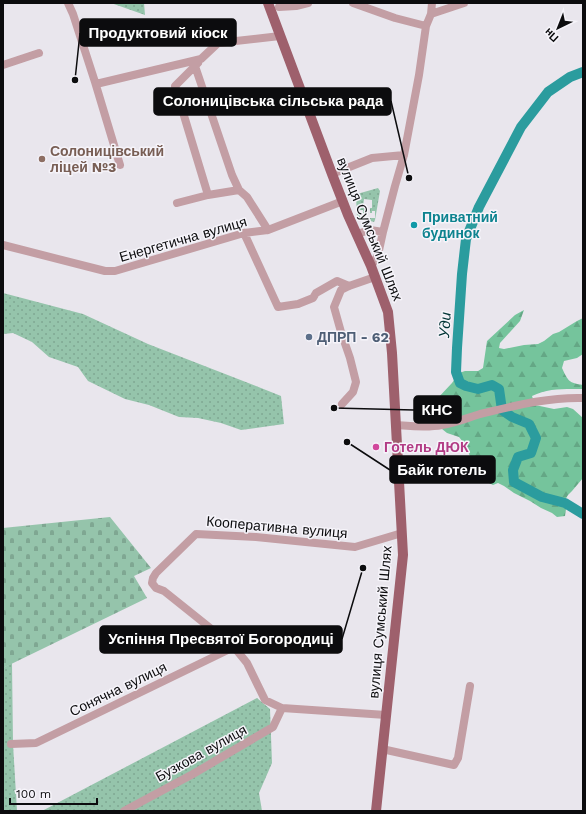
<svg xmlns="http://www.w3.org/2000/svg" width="586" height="814" viewBox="0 0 586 814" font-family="'Work Sans',sans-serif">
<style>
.green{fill:url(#green-dots)}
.forest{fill:url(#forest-firs)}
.cemetery{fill:url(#cemetery-stones)}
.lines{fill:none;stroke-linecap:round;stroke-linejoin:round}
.river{stroke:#2b9c9e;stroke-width:10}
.minor{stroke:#c39ea4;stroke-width:8}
.major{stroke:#9e606c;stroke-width:10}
.education-dot{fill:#8d6e63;stroke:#f6f4fa;stroke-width:1.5}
.culture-dot{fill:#0f9aa8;stroke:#f6f4fa;stroke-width:1.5}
.service-dot{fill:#5c6f8a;stroke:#f6f4fa;stroke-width:1.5}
.hotel-dot{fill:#d1479c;stroke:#f6f4fa;stroke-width:1.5}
.labels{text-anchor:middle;stroke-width:3;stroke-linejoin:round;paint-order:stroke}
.education-label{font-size:14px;font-weight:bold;fill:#785e54;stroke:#f6f4fa;text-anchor:start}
.culture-label{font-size:14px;font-weight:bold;fill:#0d838f;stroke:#f6f4fa;text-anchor:start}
.street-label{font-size:14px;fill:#0c0c0e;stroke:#f6f4fa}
.service-label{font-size:14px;font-weight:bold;fill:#4e5e75;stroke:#f6f4fa;text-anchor:start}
.hotel-label{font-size:14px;font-weight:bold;fill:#b23c85;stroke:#f6f4fa;text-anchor:start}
.water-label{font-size:15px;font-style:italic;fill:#003435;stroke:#f6f4fa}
.leader{fill:none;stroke:#0c0c0e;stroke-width:1.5}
.callout-dot{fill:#0c0c0e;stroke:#f6f4fa;stroke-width:1.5}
.callout{fill:#0c0c0e;stroke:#0c0c0e;stroke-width:1.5}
.callout-label{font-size:15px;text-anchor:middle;font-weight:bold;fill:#fff}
</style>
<defs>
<pattern id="green-dots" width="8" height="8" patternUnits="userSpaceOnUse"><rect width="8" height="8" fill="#95c4ab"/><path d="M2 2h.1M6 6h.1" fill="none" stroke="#7fa792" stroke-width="1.8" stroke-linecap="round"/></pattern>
<pattern id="forest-firs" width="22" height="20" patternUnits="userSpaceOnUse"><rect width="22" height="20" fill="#75c49c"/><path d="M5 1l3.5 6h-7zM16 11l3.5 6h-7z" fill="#64a785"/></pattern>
<pattern id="cemetery-stones" width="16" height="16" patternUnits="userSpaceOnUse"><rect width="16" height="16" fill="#95c4ab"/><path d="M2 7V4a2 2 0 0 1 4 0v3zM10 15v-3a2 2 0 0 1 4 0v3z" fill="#7fa792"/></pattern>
</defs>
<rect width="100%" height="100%" fill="#e9e6ed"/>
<path class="green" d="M 111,3 L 144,3 L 145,15 Z
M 378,188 L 380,191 L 375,220 L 374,222 L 370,221 L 370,218 L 375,218 L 375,211 L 372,211 L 372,213 L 370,213 L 370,208 L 372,208 L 372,200 L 364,199 L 363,207 L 365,208 L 365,213 L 363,213 L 363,210 L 360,210 L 360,217 L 365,218 L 365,221 L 361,221 L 357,217 L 356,196 L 357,194 Z
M 3,293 L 83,314 L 148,344 L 256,386 L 281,396 L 284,424 L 241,430 L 221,423 L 198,418 L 179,417 L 149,405 L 125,399 L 88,381 L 78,367 L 49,357 L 32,342 L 13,333 L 3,334 Z
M 12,663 L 13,744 L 17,811 L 3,811 L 3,668 Z
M 257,698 L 270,709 L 272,763 L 259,793 L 262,811 L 42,811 Z"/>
<path class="forest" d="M 524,310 L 520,321 L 500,343 L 499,348 L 504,349 L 524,345 L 538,344 L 544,341 L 553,334 L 559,332 L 577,321 L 583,318 L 583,354 L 577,358 L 564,361 L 562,368 C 568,381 569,383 583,385 L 583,389 C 565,389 548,388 532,396 L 535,405 L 554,409 L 567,407 L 573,409 L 583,418 L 583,478 L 572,491 L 568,495 L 565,500 L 566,509 L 565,516 L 557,517 L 552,513 L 541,508 L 530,501 L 514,493 L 504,486 L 498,483 L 493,485 L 481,479 L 477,475 L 474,470 L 471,458 L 463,442 L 459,437 L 447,433 L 442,429 L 438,425 L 436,419 L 434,410 L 436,400 L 452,383 L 459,373 L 465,371 L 478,371 L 483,368 L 487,341 L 515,315 Z"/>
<path class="cemetery" d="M 110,517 L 151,568 L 134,576 L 147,598 L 3,668 L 3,528 Z"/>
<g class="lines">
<path class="river" d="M 583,72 L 570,77 L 548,92 L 521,127 L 479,207 L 466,239 L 462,274 L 457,348 L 456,372 L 460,383 L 466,386 L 478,389 L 492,385 L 499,389 L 502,410 L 512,417 L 529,424 L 536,438 L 531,453 L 518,457 L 513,470 L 514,482 L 542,497 L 565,503 L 583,514"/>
<path class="minor" d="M 68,3 L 73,14 L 95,82 L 120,165
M 353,3 L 395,18 L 426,26
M 279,7 L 296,6 L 308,3
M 431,14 L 464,3
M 198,63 L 175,86 L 208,195
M 3,65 L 39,53
M 195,66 L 232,175 L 239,190 L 247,197 L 268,230
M 96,84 L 201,59 L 218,43 L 280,36
M 332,174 L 372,158 L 404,155
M 177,203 L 208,195 L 239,190
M 244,233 L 278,307 L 298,304 L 313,298 L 316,293 L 337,281 L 349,286
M 357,234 L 370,230 L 383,232
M 3,245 L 105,271 L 115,271 L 244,233 L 268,230 L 343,201
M 371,266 L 378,255 L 383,232 L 395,186 L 404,155 L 419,75 L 426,26 L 431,14 L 432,3
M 342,404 L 353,392 L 356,382 L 350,358 L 341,332 L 334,307 L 341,290 L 349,286 L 375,277
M 396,425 C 411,426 427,428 442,425 C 455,423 467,418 480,414 C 514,406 548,397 583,398
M 386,715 L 282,708 L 265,700 L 247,663 L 234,647 L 164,591 L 156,588 L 152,583 L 153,578 L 156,573 L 196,534 L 256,537 L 355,547 L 402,533
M 11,744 L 36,743 L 234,647
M 382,749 L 454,765 L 458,758 L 470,686
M 124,811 L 193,774 L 273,727 L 282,708"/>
<path class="major" d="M 268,3 L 332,174 L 348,215 L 371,266 L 388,312 L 392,353 L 403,555 L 376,811"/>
</g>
<circle class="education-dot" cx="42" cy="159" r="4"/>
<circle class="culture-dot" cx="414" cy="225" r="4"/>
<circle class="service-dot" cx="309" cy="337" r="4"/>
<circle class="hotel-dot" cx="376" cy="447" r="4"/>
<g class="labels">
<g class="education-label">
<text x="50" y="156">Солоницівський<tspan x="50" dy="16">ліцей №3</tspan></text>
</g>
<g class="culture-label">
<text x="422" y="222">Приватний<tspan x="422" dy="16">будинок</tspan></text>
</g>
<g class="street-label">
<text transform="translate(370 229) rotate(68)" y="5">вулиця Сумський Шлях</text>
<text transform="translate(183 239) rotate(-16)" y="5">Енергетична вулиця</text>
<text transform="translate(277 527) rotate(5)" y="5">Кооперативна вулиця</text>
<text transform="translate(380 622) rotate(-85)" y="5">вулиця Сумський Шлях</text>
<text transform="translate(118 689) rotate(-26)" y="5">Сонячна вулиця</text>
<text transform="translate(201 753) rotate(-29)" y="5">Бузкова вулиця</text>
</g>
<g class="service-label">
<text x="317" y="342">ДПРП - 62</text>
</g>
<g class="hotel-label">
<text x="384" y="452">Готель ДЮК</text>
</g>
<g class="water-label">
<text transform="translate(445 325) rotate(-86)" y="5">Уди</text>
</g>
</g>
<path class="leader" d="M75 80L80 33M409 178L391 101M334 408L414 410M347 442L390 470M363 568L342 639"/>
<g class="callout-dot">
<circle cx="75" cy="80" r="4"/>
<circle cx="409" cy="178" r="4"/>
<circle cx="334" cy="408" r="4"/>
<circle cx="347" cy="442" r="4"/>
<circle cx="363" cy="568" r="4"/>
</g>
<g class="callout">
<rect x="80" y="19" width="156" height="27" rx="4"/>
<rect x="154" y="88" width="237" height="27" rx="4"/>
<rect x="414" y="396" width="47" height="27" rx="4"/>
<rect x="390" y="456" width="105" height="27" rx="4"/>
<rect x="100" y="626" width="242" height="27" rx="4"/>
</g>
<g class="callout-label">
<text x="158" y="38">Продуктовий кіоск</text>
<text x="273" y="106">Солоницівська сільська рада</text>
<text x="437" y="415">КНС</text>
<text x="442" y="475">Байк готель</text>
<text x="221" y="644">Успіння Пресвятої Богородиці</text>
</g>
<rect width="586" height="814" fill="none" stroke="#0c0c0e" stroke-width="8"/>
<g transform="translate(558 28) rotate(223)" stroke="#f6f4fa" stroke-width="3" paint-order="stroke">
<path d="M0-3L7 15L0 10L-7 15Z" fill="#0c0c0e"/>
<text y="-6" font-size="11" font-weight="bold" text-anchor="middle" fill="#0c0c0e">Пн</text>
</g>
<path d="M10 798v6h87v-6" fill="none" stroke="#0c0c0e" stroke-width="2"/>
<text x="16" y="798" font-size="12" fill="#0c0c0e" stroke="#f6f4fa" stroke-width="3" paint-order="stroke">100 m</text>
</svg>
